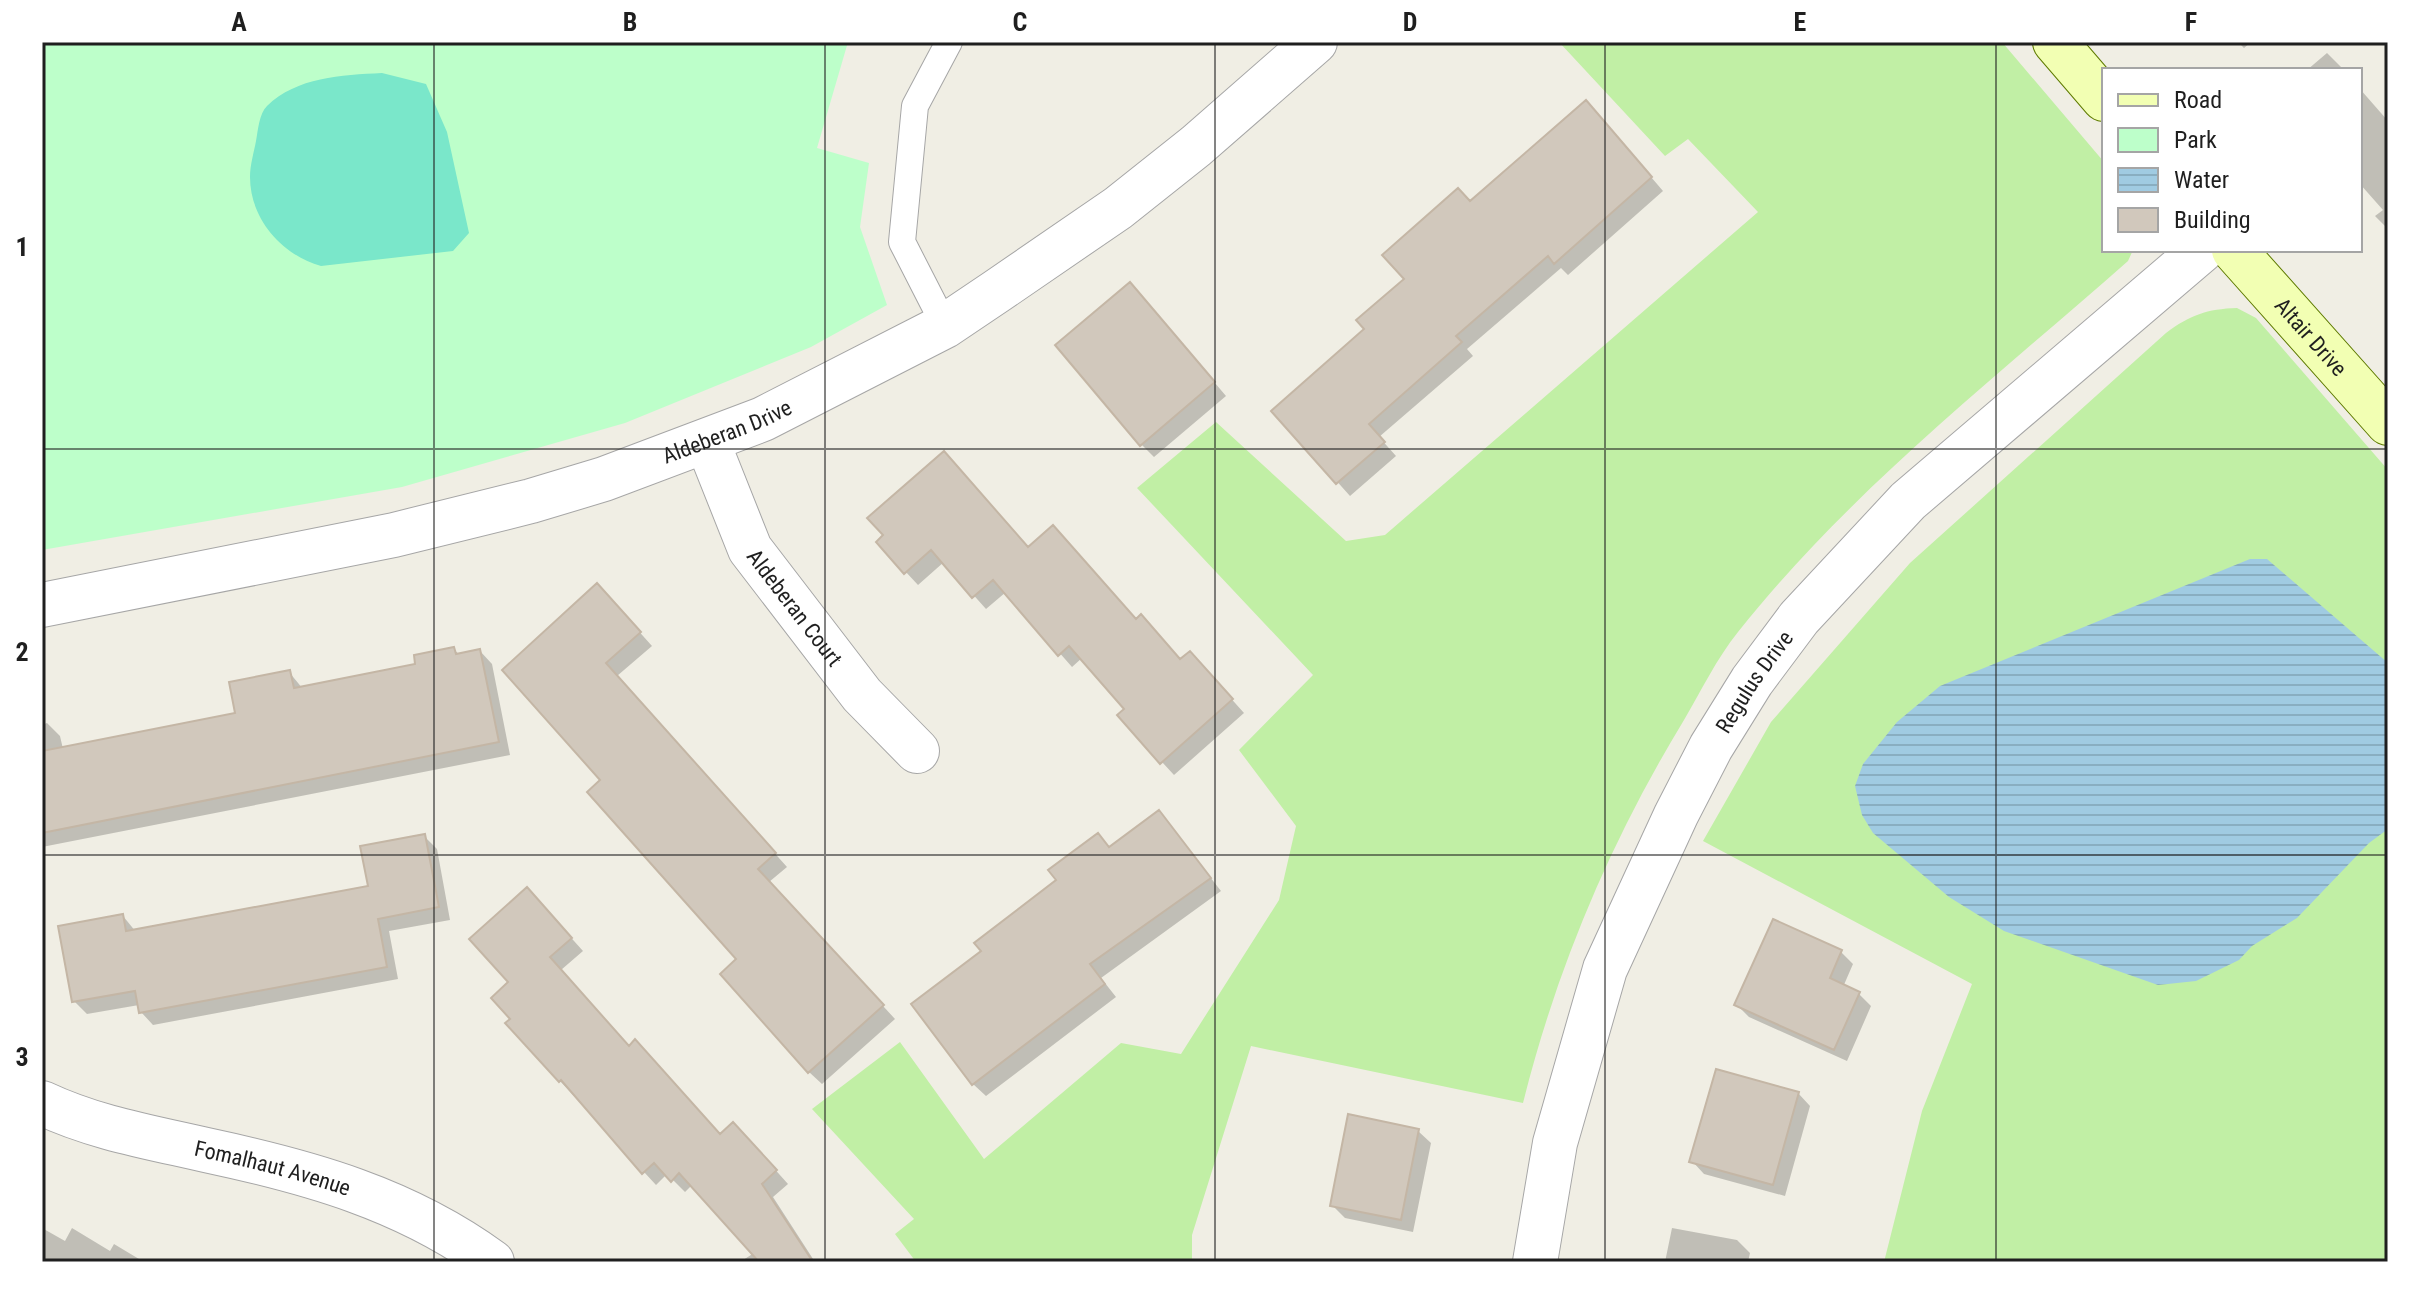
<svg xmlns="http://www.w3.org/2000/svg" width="2430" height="1304" viewBox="0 0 2430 1304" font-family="'Roboto Condensed',sans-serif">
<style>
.grass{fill:#c1efa5}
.park{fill:#bdffca}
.pitch{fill:#7ae7ca}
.water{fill:url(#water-rules)}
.shadow{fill:#0003}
.building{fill:#d1c8bc;stroke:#c4b6a5;stroke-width:2}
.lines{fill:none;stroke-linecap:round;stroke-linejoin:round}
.lane-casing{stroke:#a6a6a6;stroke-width:28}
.street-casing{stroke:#a6a6a6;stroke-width:46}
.secondary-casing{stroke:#5f7b00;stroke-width:46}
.lane{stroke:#fff;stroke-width:26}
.street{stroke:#fff;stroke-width:44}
.secondary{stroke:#f2ffb3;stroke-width:44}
.grid{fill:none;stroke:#1f1f1f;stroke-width:2;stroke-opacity:0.55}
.labels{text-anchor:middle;stroke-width:6;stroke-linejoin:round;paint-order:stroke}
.street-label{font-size:22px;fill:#1f1f1f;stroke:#fff}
.neatline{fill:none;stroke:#1f1f1f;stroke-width:3}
.grid-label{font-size:26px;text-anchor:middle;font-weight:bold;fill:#1f1f1f}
</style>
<defs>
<pattern id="water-rules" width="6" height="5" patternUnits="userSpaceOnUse" patternTransform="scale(2)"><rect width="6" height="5" fill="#a0cbe2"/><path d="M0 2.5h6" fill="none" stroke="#89aec1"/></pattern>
</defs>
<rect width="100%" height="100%" fill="#f0eee4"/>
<path class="grass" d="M 1559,42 L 2002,42 L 2104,162 L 2104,250 L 2133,250 L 2128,261 C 1993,380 1850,491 1738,632 C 1717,658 1701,691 1684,720 C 1611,840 1557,967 1523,1103 L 1251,1046 L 1192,1235 L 1192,1262 L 916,1262 L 895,1234 L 914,1219 L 812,1109 L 900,1042 L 984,1159 L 1121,1043 L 1181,1054 L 1279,900 L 1296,826 L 1239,750 L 1313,675 L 1137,488 L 1216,422 L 1346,541 L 1385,535 L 1758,212 L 1688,139 L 1665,156 Z
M 2237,308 L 2256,318 L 2388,470 L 2388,1262 L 1884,1262 L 1922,1111 L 1972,984 L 1703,841 L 1771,722 L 1910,563 L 2166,333 C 2190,315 2207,309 2237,308 Z"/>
<path class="park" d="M 42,42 L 848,42 L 817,148 L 869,163 L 860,227 L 887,305 L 811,347 L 625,423 L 402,487 L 42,550 Z"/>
<path class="pitch" d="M 382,73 L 426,84 L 447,132 L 469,233 L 453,251 L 321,266 C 282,255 250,219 250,177 C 250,165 254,152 256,141 C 258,130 259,114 267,106 C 297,77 341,75 382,73 Z"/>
<path class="water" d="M 2250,559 L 2267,559 L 2388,663 L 2388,829 L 2369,843 L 2297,918 L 2252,946 L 2239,960 L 2196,981 L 2158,985 L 2004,931 L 1949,897 L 1873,833 L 1862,815 L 1855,786 L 1863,764 L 1897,722 L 1940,686 Z"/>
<path class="shadow" d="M 2238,42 L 2251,42 L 2244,48 Z
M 2327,53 L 2344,70 L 2307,70 Z
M 2360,89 L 2388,121 L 2388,229 L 2375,216 L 2383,210 L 2360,184 Z
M 1598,115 L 1663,191 L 1568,275 L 1561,268 L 1467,349 L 1473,356 L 1379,437 L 1396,456 L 1350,496 L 1274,411 L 1367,329 L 1471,203 Z
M 1142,297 L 1226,396 L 1154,457 L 1141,444 Z
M 878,542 L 1029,549 L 1137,621 L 1181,661 L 1202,666 L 1244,713 L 1174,775 L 1162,762 L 1127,709 L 1082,658 L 1072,667 L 1006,592 L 986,609 L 944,562 L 918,585 Z
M 609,598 L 652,646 L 617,676 L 787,867 L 769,882 L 895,1019 L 822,1084 L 809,1072 L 739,959 L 603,781 L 505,670 Z
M 453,649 L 460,655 L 480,651 L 492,664 L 510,755 L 42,847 L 42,725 L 47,723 L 60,736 L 63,749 L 237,715 L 289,672 L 303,689 L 418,666 Z
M 1159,812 L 1221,891 L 1101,978 L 1116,997 L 986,1096 L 973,1084 L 984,952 L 1058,881 L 1098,835 L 1111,848 Z
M 424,836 L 437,849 L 450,920 L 389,931 L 398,979 L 153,1025 L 141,1012 L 139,1005 L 87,1014 L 74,1001 L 123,916 L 136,932 L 370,888 Z
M 539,902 L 583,951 L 561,970 L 630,1048 L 720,1136 L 746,1137 L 788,1184 L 773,1197 L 815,1262 L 740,1262 L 754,1253 L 692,1185 L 685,1192 L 667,1174 L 656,1185 L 560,1081 L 513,1019 L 511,982 Z
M 1841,952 L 1853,964 L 1843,987 L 1859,994 L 1871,1006 L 1847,1061 L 1749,1017 L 1737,1005 Z
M 1798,1093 L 1810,1106 L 1785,1196 L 1704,1174 L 1692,1161 Z
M 1418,1131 L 1431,1143 L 1413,1232 L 1345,1218 L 1332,1205 Z
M 42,1228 L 65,1241 L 72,1228 L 110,1251 L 114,1244 L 144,1262 L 42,1262 Z
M 1672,1228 L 1737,1240 L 1750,1253 L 1748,1262 L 1665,1262 Z"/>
<path class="building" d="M 1586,100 L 1652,177 L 1554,264 L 1548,256 L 1456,336 L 1462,342 L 1369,424 L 1385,442 L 1336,484 L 1271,411 L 1364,329 L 1356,320 L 1404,279 L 1382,255 L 1458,188 L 1470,201 Z
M 1130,282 L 1215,382 L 1140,446 L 1055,345 Z
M 944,451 L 1028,547 L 1053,525 L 1136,619 L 1141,614 L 1180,659 L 1190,651 L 1233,699 L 1160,764 L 1117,715 L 1124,709 L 1069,646 L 1058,656 L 993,580 L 972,598 L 931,550 L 904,574 L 876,542 L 883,535 L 867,518 Z
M 597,583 L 641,632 L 606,663 L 776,853 L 758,869 L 884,1005 L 808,1073 L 720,974 L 736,959 L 587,792 L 600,780 L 502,670 Z
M 454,647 L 456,654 L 480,649 L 499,742 L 42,833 L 42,751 L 235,713 L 229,682 L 290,670 L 294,688 L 415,664 L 414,655 Z
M 1159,810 L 1211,878 L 1090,964 L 1105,984 L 972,1085 L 911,1004 L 981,951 L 974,943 L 1056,880 L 1048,870 L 1098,833 L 1109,847 Z
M 425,834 L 439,907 L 378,919 L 387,967 L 139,1013 L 135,991 L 72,1002 L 58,926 L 123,914 L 126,931 L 368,886 L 360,846 Z
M 527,887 L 572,938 L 550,957 L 629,1046 L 635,1039 L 720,1134 L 733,1122 L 777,1170 L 762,1184 L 813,1262 L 759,1262 L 679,1173 L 671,1182 L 654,1163 L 642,1174 L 561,1080 L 559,1082 L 505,1023 L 510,1019 L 491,998 L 508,982 L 469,939 Z
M 1773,919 L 1842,950 L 1830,978 L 1860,992 L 1834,1050 L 1734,1005 Z
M 1716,1069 L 1799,1092 L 1773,1185 L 1689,1162 Z
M 1348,1114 L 1419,1129 L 1401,1220 L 1330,1206 Z"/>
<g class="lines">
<defs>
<path id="lane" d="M 945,326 L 902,242 L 915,106 L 949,42"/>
<g id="street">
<path id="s1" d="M 707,441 L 750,549 L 862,695 L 917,751"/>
<path id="s2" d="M 42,605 L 394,535 L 531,501 L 604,479 L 763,419 L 945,326 L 997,291 L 1118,208 L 1196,146 L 1315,42"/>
<path id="s3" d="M 42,1103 C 95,1128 149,1137 206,1150 C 309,1172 406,1199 492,1262"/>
<path id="s4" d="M 1535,1262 L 1555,1143 L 1605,969 L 1676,815 L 1711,747 L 1752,681 L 1799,618 L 1908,501 L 2202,250"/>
</g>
<g id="secondary">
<path d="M 2055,42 L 2104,99"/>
<path id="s5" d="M 2234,250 L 2388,423"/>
</g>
</defs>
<use href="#lane" class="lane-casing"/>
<use href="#street" class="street-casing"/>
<use href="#secondary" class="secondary-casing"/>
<use href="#lane" class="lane"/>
<use href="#street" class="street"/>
<use href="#secondary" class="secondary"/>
</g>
<path class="grid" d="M 434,42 L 434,1262M 825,42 L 825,1262M 1215,42 L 1215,1262M 1605,42 L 1605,1262M 1996,42 L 1996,1262M 42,449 L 2388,449M 42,855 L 2388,855"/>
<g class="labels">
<g class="street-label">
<text dy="8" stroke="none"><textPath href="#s5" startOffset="116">Altair Drive</textPath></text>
<text dy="8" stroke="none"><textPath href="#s2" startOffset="708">Aldeberan Drive</textPath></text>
<text dy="8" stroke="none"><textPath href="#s1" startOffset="190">Aldeberan Court</textPath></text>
<text dy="8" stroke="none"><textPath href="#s4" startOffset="626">Regulus Drive</textPath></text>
<text dy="8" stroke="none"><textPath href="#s3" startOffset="240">Fomalhaut Avenue</textPath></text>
</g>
</g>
<rect width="2430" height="1304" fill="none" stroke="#ffffff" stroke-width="88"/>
<rect x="2102" y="68" width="260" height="184" fill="#ffffff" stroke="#a5a5a5" stroke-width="2"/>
<rect x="2118" y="94" width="40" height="12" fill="#f2ffb3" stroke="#a5a5a5" stroke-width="2"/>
<text x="2174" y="108" font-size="24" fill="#1f1f1f">Road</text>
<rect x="2118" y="128" width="40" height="24" fill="#bdffca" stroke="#a5a5a5" stroke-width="2"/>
<text x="2174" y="148" font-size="24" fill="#1f1f1f">Park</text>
<rect x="2118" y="168" width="40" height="24" fill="url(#water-rules)" stroke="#a5a5a5" stroke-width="2"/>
<text x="2174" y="188" font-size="24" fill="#1f1f1f">Water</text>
<rect x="2118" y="208" width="40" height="24" fill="#d1c8bc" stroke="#a5a5a5" stroke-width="2"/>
<text x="2174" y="228" font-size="24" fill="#1f1f1f">Building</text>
<rect x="44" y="44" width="2342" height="1216" class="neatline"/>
<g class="grid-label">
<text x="239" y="31">A</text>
<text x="630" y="31">B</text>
<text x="1020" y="31">C</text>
<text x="1410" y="31">D</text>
<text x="1800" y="31">E</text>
<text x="2191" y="31">F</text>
<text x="22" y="256">1</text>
<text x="22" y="661">2</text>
<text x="22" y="1066">3</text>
</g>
</svg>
